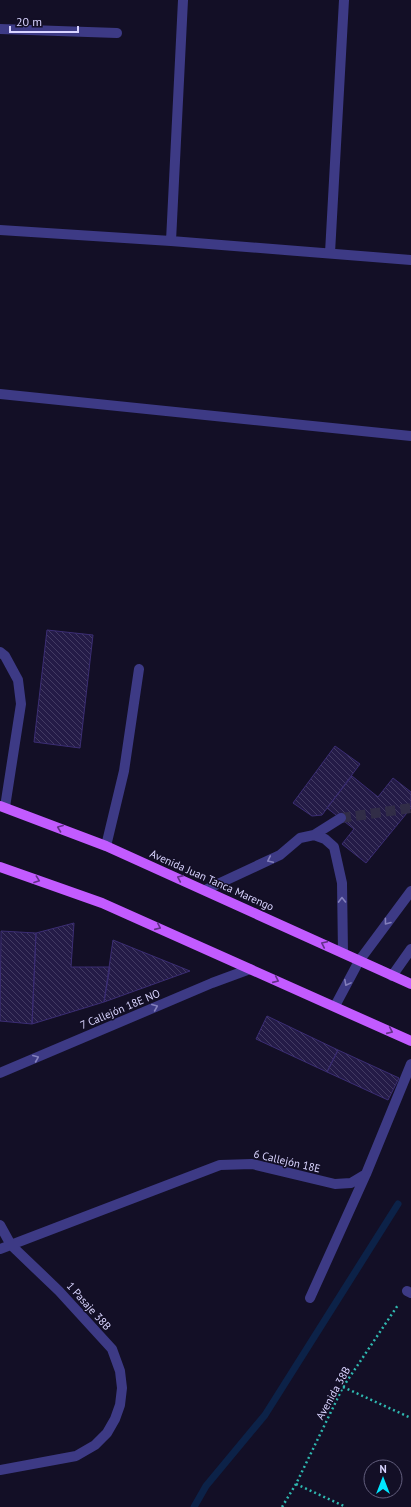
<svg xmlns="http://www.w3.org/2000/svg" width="411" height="1507" viewBox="0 0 411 1507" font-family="'PT Sans',sans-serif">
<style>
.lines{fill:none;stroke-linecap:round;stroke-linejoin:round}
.stream{stroke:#0c2248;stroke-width:7}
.building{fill:url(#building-back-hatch);stroke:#3b2d73}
.minor-tunnel{stroke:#312d47;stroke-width:10;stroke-dasharray:10 5;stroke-linecap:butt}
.path{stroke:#2fb8b0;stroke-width:2.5;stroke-dasharray:2 3;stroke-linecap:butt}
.minor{stroke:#3d3a85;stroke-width:10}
.major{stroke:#c25bff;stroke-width:10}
.oneway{stroke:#623188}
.oneway2{stroke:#837fbc}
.labels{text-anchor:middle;stroke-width:3;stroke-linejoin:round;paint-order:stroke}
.street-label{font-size:11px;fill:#d9d4ff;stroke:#130f26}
</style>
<defs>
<pattern id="building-back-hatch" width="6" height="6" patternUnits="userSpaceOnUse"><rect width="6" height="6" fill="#241b47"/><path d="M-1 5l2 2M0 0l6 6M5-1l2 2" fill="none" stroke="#433b63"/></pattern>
</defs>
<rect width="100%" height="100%" fill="#130f26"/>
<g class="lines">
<path class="stream" d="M 194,1507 L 206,1486 L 265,1415 L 398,1204"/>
</g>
<path class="building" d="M 47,630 L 93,635 L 80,748 L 34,742 Z
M 335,746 L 360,764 L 322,815 L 312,816 L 293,803 Z
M 352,776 L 378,797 L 393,778 L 411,792 L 411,808 L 366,863 L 342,844 L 354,829 L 327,808 Z
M 74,923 L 71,967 L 110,967 L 104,1002 L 32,1024 L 36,933 Z
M 1,931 L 36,933 L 32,1024 L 0,1021 Z
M 113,940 L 190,971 L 104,1002 Z
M 267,1016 L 338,1050 L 327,1072 L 256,1039 Z
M 338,1050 L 399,1078 L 388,1100 L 327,1072 Z"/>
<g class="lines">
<path class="minor-tunnel" d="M 341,818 L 411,808"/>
<path class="path" d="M 343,1387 L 411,1418
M 296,1484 L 346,1507
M 282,1507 L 296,1484 L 343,1387 L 398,1305"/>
<path class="minor" d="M 0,29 L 117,33
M 0,230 L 171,241 L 411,260
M 171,241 L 183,0
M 330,253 L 344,0
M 0,394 L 411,436
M 0,652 L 5,656 L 18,680 L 21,704 L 5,807
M 314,835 L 341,818
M 106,846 L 124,771 L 139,669
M 205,890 L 280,855 L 300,838 L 314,835 L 325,839 L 334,847 L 342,883 L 343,953
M 392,976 L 411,949
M 335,1006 L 359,961 L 411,891
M 0,1073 L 212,983 L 250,969
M 0,1225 L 11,1245 L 59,1291 L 112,1349 L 120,1371 L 122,1388 L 120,1405 L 115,1419 L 107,1433 L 95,1445 L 76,1456 L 0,1470
M 0,1249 L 220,1165 L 252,1164 L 335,1184 L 351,1183 L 366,1174 L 411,1064
M 407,1291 L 411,1293
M 310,1298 L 366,1174"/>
<path class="major" d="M 0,806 L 106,846 L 411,984
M 0,867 L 102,903 L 411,1041"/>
</g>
<defs><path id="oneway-chevron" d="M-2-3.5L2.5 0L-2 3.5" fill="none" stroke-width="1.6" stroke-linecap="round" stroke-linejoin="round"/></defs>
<g class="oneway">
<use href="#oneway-chevron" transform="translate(60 828) rotate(-159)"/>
<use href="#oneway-chevron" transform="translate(180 878) rotate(-156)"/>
<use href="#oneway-chevron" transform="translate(37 880) rotate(20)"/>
<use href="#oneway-chevron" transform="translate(158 927) rotate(24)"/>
<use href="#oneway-chevron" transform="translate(324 944) rotate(-155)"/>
<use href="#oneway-chevron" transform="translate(276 980) rotate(24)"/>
<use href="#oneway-chevron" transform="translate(390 1031) rotate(24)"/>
</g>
<g class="oneway2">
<use href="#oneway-chevron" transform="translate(270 860) rotate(155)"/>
<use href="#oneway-chevron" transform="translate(342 900) rotate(-91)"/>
<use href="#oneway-chevron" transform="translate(387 922) rotate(127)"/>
<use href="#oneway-chevron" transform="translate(347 983) rotate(118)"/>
<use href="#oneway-chevron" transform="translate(155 1007) rotate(-23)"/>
<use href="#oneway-chevron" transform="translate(36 1058) rotate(-23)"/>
</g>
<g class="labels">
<g class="street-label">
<text transform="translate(212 880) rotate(24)" y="4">Avenida Juan Tanca Marengo</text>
<text transform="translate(120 1009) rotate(-23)" y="4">7 Callejón 18E NO</text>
<text transform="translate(287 1161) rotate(13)" y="4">6 Callejón 18E</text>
<text transform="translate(89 1306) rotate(48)" y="4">1 Pasaje 38B</text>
<text transform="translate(333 1393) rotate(-61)" y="4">Avenida 38B</text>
</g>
</g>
<g transform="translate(383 1479)"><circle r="19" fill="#130f26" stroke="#625e7d"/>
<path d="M0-3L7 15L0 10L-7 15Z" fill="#00e5ff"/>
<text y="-6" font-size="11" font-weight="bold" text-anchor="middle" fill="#d9d4ff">N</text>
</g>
<path d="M10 26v6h68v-6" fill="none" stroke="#d9d4ff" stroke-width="2"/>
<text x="16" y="26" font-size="12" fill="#d9d4ff" stroke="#130f26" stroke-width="3" paint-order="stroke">20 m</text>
</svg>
